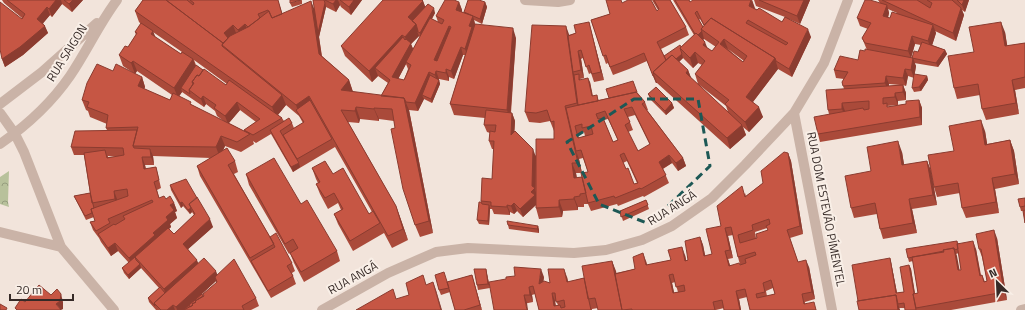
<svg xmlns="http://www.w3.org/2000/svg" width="1025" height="310" viewBox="0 0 1025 310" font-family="'Titillium Web',sans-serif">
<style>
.park{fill:url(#park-crowns)}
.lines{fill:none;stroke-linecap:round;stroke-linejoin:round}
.minor{stroke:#cab3a7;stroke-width:10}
.wall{fill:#aa4a3a;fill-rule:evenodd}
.shaded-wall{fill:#8b3c30}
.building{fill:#c65644;stroke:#8b3c30;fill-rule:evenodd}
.marked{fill:none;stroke:#1d5855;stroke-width:3;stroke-dasharray:8 5;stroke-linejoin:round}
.labels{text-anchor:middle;stroke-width:4;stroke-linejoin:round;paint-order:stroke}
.street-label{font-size:12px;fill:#362a27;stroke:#f9efe7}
</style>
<defs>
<pattern id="park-crowns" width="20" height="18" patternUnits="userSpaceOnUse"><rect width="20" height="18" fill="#b8c19b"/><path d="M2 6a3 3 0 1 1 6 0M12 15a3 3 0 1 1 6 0" fill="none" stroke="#969d7e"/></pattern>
</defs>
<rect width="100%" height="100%" fill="#f2e4db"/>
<path class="park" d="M 9,171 L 8,202 L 9,207 L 0,204 L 0,177 Z"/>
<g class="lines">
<path class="minor" d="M 525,0 L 558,2 L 570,0
M 0,104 L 42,72 L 97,23
M 0,113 L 15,134 L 24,152 L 61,247 L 114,310
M 794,113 L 832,310
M 0,144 C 26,126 52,102 70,76 C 87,51 99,24 117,0
M 0,232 L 61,247
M 322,310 L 388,273 L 436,252 L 468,248 L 574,253 L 606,250 L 642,240 L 672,226 L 712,198 L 745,165 L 794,113 L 824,63 L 848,0
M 1021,310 L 1025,309"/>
</g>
<path class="wall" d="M 2,0 L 83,0 L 72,12 L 62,4 L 52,17 L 50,15 L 43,23 L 48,33 L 23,55 L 5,67 L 2,59 L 22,18 L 4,3 Z
M 143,0 L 278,0 L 282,13 L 315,11 L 313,0 L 362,0 L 351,15 L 341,7 L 340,5 L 336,12 L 326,7 L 319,37 L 322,56 L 349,80 L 353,92 L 381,96 L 388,83 L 378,76 L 372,82 L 345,56 L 341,46 L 423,1 L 425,7 L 435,13 L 432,19 L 438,22 L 436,16 L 459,2 L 462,10 L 462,12 L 464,13 L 464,12 L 485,2 L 487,7 L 482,24 L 474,20 L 475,24 L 516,38 L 511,113 L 512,113 L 515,121 L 514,132 L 536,156 L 554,139 L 554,131 L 550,121 L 540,123 L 529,122 L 525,112 L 569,35 L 576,33 L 589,22 L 591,30 L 604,80 L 594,82 L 591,73 L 589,74 L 583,58 L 581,59 L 584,78 L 580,79 L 580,80 L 590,82 L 593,96 L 599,100 L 637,92 L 645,102 L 648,110 L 647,110 L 683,158 L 686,166 L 678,171 L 672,163 L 663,169 L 669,183 L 644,197 L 643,196 L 618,206 L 617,204 L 591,211 L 588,204 L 584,204 L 584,207 L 578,207 L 578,210 L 563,211 L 562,217 L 539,219 L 536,208 L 536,205 L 523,217 L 517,211 L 514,214 L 510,212 L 510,215 L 494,214 L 492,209 L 490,209 L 489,225 L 479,224 L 477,220 L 481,202 L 481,201 L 492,179 L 494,149 L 492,149 L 489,141 L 490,133 L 487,132 L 484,125 L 485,118 L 454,115 L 450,104 L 465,55 L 463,55 L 454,79 L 449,77 L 449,81 L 439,79 L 439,80 L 440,84 L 432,103 L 424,99 L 418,111 L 409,110 L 433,233 L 420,237 L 415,225 L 394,121 L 379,119 L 379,121 L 360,119 L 359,123 L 348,122 L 396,206 L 400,217 L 408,240 L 392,248 L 384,233 L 353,251 L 338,224 L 334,214 L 341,210 L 338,203 L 328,209 L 320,194 L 316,184 L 318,183 L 316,179 L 312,168 L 333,174 L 369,214 L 372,212 L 335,147 L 293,172 L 271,134 L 256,143 L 253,141 L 254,144 L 241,152 L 225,146 L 223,150 L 235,161 L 238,172 L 234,174 L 270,237 L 292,263 L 295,271 L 292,273 L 296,284 L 271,298 L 200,176 L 197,166 L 211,158 L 153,156 L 154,165 L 145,165 L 146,169 L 156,167 L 158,175 L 161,188 L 157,190 L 159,198 L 166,199 L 174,203 L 177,211 L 175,212 L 177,218 L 170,224 L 171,227 L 169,229 L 174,234 L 194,215 L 192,212 L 190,214 L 183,206 L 181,208 L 171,190 L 170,185 L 213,227 L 188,249 L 198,263 L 256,298 L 259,306 L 251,310 L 156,310 L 149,302 L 148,298 L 159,288 L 141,268 L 129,279 L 124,273 L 122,268 L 129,263 L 118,251 L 111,256 L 101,242 L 99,238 L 93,230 L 90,222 L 95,221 L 94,217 L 86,220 L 74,196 L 90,193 L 84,155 L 74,155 L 71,147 L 107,130 L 106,128 L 107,124 L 90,117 L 88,111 L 86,110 L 82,100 L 113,71 L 142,77 L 145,87 L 144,89 L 170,100 L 172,95 L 137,71 L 135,74 L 123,66 L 119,55 L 128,47 L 136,35 L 135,32 L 141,24 L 139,22 L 135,11 ZM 153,32 L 182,52 L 181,54 L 155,37 ZM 419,36 L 420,37 L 413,49 L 411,44 ZM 194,60 L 227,84 L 226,85 L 203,70 L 196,65 ZM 406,64 L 408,69 L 404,80 L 398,79 ZM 182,92 L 204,107 L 206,104 L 215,111 L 217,116 L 225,122 L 192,105 L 179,96 ZM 286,105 L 299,116 L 303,123 L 294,128 L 292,123 L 284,121 L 282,118 L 278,115 ZM 240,110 L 256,122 L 244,130 L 244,131 L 229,123 ZM 635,115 L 650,145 L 638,151 L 628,132 L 633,130 L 628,117 ZM 608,119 L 618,140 L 613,142 L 604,120 ZM 584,132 L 585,136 L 579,138 L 578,134 ZM 108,156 L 118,156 L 108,157 ZM 583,158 L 588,172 L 582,177 L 577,178 L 576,173 L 582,173 L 579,159 ZM 627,161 L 637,183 L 634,184 L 626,169 L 623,163 ZM 216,281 L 217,283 L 203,296 L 202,294 Z
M 302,0 L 302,4 L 292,7 L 290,3 Z
M 652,0 L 670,0 L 686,27 L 689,35 L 661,49 L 664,56 L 681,47 L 694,35 L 673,0 L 689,0 L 690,2 L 752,0 L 754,8 L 782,22 L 785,17 L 756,6 L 754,0 L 810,0 L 800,24 L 789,19 L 811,37 L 792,77 L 778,69 L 753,102 L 763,117 L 749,132 L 743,127 L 746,135 L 730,149 L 657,83 L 656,83 L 647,61 L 629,69 L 613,75 L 608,63 L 606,64 L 591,20 L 610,14 L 622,3 L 657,11 L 658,10 ZM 700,19 L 704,26 L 703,27 L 699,20 ZM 704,39 L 716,47 L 712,51 L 707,48 L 703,40 ZM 728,49 L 744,61 L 743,62 ZM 683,58 L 693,68 L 698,63 L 702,65 L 695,74 L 698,84 L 726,106 L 728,112 L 691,78 L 688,70 L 679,62 Z
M 878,0 L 917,0 L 930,8 L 917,0 L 969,0 L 965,12 L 962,10 L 964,15 L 956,41 L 935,31 L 936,33 L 932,45 L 945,50 L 947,54 L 938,67 L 914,63 L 916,66 L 914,78 L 908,76 L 906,86 L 903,85 L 906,93 L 906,100 L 898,101 L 898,105 L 887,106 L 888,107 L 906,104 L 919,100 L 922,108 L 922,125 L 820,142 L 818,134 L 829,114 L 828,110 L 844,89 L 842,82 L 844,79 L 836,78 L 834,70 L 858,60 L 865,51 L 867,50 L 862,38 L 868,29 L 860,26 L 857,18 L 880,3 ZM 888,9 L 897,13 L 890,18 L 888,18 L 889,13 ZM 915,44 L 921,45 L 918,52 L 912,58 L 911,58 ZM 889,84 L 900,85 L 889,86 Z
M 1005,32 L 1007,46 L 1025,43 L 1025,88 L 1015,90 L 1019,114 L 986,120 L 982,109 L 980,95 L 957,99 L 954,88 L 974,52 Z
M 927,76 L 928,80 L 921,91 L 914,92 L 912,88 Z
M 648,94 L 672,103 L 674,108 L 666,115 L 650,99 Z
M 985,131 L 987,144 L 1010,140 L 1014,151 L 1019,184 L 995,189 L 999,213 L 966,218 L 962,208 L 960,193 L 937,197 L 934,187 L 954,151 Z
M 902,152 L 904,165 L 927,161 L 931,171 L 937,205 L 912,209 L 917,233 L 883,239 L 880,229 L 877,214 L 854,218 L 851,208 L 871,171 Z
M 788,153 L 791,161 L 803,234 L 790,238 L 798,262 L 809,267 L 815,299 L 805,302 L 805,304 L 817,310 L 747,297 L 739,299 L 741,310 L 724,310 L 724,308 L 716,310 L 598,310 L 598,308 L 592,309 L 592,310 L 539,310 L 535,294 L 532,295 L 533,302 L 494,310 L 544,277 L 543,282 L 550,283 L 567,277 L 568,282 L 584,278 L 612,261 L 616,273 L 635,269 L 646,261 L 647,265 L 671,260 L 685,255 L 686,260 L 688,260 L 700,237 L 703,245 L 705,256 L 712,254 L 721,226 L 745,193 L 746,196 L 763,183 ZM 767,228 L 768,230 L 756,238 L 755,232 ZM 733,235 L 738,257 L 740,265 L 746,263 L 740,265 L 730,265 L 728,259 L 733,258 L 728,236 ZM 675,282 L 678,292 L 674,293 L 672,283 ZM 773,288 L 775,294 L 767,296 L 766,291 ZM 555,301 L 556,301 L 558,305 L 556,306 Z
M 246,174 L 301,204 L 337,251 L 340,261 L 304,282 L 294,263 L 290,253 L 289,254 L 249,185 Z
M 1025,198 L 1025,223 L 1023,211 L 1021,211 L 1020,207 Z
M 646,200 L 649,209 L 623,221 L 620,211 Z
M 508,225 L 538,226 L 539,230 L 539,233 L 509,229 Z
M 997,238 L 1007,300 L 951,310 L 905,310 L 905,308 L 899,308 L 900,310 L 859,310 L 858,301 L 890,258 L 891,262 L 897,293 L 904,292 L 909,265 L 911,269 L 915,293 L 918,293 L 913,261 L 909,262 L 908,258 L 957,241 L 958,243 L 976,249 L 981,275 L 982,275 L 985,282 L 987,281 L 982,257 L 979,249 ZM 959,253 L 961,270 L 959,270 L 956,254 Z
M 486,269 L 487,274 L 490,288 L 478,290 L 477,285 Z
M 472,275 L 482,310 L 455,310 L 450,292 L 441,295 L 439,290 L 448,282 Z"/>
<path class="shaded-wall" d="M 56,0 L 61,0 L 62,4 L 52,17 L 49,9 Z
M 73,0 L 83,0 L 72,12 L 69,4 Z
M 336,0 L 338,0 L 340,5 L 336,12 L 333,4 Z
M 354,0 L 362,0 L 351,15 L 349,7 Z
M 752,0 L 755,8 L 752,14 L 749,6 Z
M 804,0 L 810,0 L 800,24 L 797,16 Z
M 964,0 L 969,0 L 965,12 L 962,5 Z
M 311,1 L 316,13 L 325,3 L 326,7 L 319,37 L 323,66 L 319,54 Z
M 423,1 L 427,11 L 410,23 L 408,17 Z
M 459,2 L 462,10 L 459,18 L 456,10 Z
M 485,2 L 487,7 L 482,24 L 480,19 Z
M 887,5 L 889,13 L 886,24 L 883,16 Z
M 47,7 L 50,15 L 40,27 L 37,19 Z
M 434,8 L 435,13 L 421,37 L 420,33 Z
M 961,8 L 964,15 L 956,41 L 953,33 Z
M 473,16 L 475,24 L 473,30 L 468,57 L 465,49 L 469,26 Z
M 589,22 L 591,30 L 604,80 L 601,72 Z
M 1001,22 L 1005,32 L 1009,56 L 1005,46 Z
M 245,24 L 248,32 L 240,38 L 238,30 Z
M 416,24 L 418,32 L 417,31 L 419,36 L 411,44 L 414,51 L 406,62 L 406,64 L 395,85 L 392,77 L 408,47 L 405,37 Z
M 233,25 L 236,33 L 226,41 L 224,33 Z
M 933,25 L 936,33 L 931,49 L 928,41 Z
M 45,26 L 48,33 L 23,55 L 5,67 L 2,59 Z
M 449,26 L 452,34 L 437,68 L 434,60 Z
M 566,26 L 570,37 L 573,72 L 576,79 L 579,109 L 577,103 Z
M 513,28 L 516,38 L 510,120 L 507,110 Z
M 808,29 L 811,37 L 792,77 L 789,69 Z
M 153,31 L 157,41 L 151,34 Z
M 702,31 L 704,39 L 699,44 L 696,36 Z
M 402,35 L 406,45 L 375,68 L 378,76 L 372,82 L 369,71 Z
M 912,36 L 915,44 L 911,58 L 908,51 Z
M 724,39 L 728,49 L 720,44 Z
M 705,42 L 709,52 L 703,45 Z
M 461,47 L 463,55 L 454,79 L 451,71 Z
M 945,50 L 947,54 L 938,67 L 936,63 Z
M 578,51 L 581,59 L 584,78 L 581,70 Z
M 695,52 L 698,63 L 693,68 L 690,58 Z
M 682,54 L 683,58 L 661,79 L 655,74 Z
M 775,58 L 778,69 L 749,107 L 746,97 Z
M 913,58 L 916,66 L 914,78 L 911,70 Z
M 193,59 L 197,70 L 181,88 L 182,92 L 178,98 L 174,88 Z
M 133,61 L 137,71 L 135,74 L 131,63 Z
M 446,69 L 449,77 L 449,81 L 446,73 Z
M 905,69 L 908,76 L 906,86 L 903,78 Z
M 688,70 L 692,80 L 686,73 Z
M 436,71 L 439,79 L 437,82 L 435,75 Z
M 429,72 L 432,80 L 422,95 L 424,99 L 418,111 L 415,103 Z
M 654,75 L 657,83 L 656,83 L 653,76 Z
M 886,76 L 889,84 L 888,91 L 885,83 Z
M 927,76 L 928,80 L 921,91 L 919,87 Z
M 142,77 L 145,87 L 141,96 L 138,86 Z
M 588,78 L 590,82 L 593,100 L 592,96 Z
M 349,80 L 353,92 L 345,102 L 341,90 Z
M 439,80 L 440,84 L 432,103 L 431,99 Z
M 1012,80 L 1015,90 L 1019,114 L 1016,103 Z
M 903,85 L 906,93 L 906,100 L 903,92 Z
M 895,93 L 898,101 L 898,105 L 895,97 Z
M 282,95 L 286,105 L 276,117 L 272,107 Z
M 203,96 L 206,104 L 204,107 L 201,99 Z
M 309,96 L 313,108 L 299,114 L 296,105 Z
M 404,98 L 409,110 L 433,233 L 429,221 Z
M 919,100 L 922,108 L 922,125 L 920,117 Z
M 237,102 L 240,110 L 228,124 L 225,116 Z
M 672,103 L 674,108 L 666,115 L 665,111 Z
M 842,103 L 845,111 L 845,117 L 842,109 Z
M 356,107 L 360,119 L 359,123 L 355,111 Z
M 759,107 L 763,117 L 749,132 L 745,122 Z
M 374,108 L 379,119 L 379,121 L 374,109 Z
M 512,113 L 515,121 L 514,142 L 511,135 Z
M 981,120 L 985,131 L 989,155 L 985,145 Z
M 742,125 L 746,135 L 730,149 L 727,138 Z
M 221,136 L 225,146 L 220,158 L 216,147 Z
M 1010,140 L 1014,151 L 1019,184 L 1015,174 Z
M 898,141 L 902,152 L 906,176 L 902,165 Z
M 150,149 L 153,156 L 154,165 L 151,157 Z
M 533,149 L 536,157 L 535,190 L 537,196 L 538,203 L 523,217 L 520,209 L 531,192 Z
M 576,151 L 579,159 L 582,173 L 578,163 Z
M 788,153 L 791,161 L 803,234 L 800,226 Z
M 669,155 L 672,163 L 662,169 L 659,162 Z
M 142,157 L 145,165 L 147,177 L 144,169 Z
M 683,158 L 686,166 L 678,171 L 676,163 Z
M 927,161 L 931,171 L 937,205 L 933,195 Z
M 299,163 L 300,167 L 293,172 L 291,167 Z
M 572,163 L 576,173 L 578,189 L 574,178 Z
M 992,178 L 995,189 L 999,213 L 996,202 Z
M 114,191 L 117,199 L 117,207 L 115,199 Z
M 574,197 L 578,207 L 578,210 L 574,199 Z
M 909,199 L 912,209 L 917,233 L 913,223 Z
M 559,200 L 563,211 L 562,217 L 559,207 Z
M 182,202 L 183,206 L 181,208 L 180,203 Z
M 174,203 L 177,211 L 175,212 L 177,218 L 170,224 L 171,227 L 157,240 L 135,257 L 132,266 L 129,258 L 153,233 L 166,217 L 170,205 Z
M 514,203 L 517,211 L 514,214 L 511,206 Z
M 489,205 L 490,209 L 489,225 L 488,221 Z
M 507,205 L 510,212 L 510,215 L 507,207 Z
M 396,206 L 400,217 L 408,240 L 403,229 Z
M 191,208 L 192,212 L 190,214 L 188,210 Z
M 210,219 L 213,227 L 186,251 L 183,244 Z
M 538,226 L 539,230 L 539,233 L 537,229 Z
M 725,228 L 728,236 L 733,258 L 730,250 Z
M 994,230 L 997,238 L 1007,300 L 1004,292 Z
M 700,237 L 703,245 L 707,264 L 704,256 Z
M 973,241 L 976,249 L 982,284 L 980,276 Z
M 115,243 L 118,251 L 111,256 L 108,248 Z
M 682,247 L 685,255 L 688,268 L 685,261 Z
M 954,248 L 957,256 L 961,278 L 958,270 Z
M 725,251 L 728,259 L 732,273 L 729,266 Z
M 643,253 L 646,261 L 649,273 L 646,265 Z
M 890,258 L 891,262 L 898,298 L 896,293 Z
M 197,260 L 200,268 L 166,296 L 164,289 Z
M 806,260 L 809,267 L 815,299 L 812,292 Z
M 612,261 L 616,271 L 624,310 L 622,310 Z
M 140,264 L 141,268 L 129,279 L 128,275 Z
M 909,265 L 911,269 L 917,308 L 916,308 Z
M 486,269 L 487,274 L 490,288 L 488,284 Z
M 541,269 L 544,277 L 542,292 L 539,284 Z
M 564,269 L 567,277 L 570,290 L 567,282 Z
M 216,271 L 219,279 L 215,277 L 216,281 L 184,310 L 177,310 L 176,307 Z
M 472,275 L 482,310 L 480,305 Z
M 669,275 L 672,283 L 676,301 L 673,293 Z
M 433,282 L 436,290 L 442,310 L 441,310 Z
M 529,287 L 532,295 L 533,302 L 530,295 Z
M 736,291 L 739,299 L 741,310 L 740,310 Z
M 552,293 L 555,301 L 556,310 L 554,306 Z
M 61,294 L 63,302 L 63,309 L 61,310 L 56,304 Z
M 524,295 L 527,303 L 528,310 L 527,310 Z
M 896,295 L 898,303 L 898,304 L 900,310 L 898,310 Z
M 173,305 L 175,310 L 167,310 Z"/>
<path class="building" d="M 7,0 L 56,0 L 49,9 L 47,7 L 37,19 L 45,26 L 20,47 L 2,59 L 0,49 L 0,2 L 22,19 L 25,14 Z
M 64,0 L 73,0 L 69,4 Z
M 143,0 L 166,0 L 223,43 L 222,45 L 222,46 L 282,95 L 272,107 L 135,11 Z
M 166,0 L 187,0 L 193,5 L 194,3 L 190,0 L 278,0 L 282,14 L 272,18 L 268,10 L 258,14 L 260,18 L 248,27 L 245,24 L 238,30 L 233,25 L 224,33 L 228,38 L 223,43 Z
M 290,0 L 301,0 L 290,3 Z
M 313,0 L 324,0 L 325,3 L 318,33 Z
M 325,0 L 336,0 L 333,4 Z
M 340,0 L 354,0 L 349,7 Z
M 383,0 L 422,0 L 423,1 L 408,17 L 416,24 L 405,37 L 402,35 L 369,71 L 341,46 Z
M 445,0 L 454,0 L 459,2 L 456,10 L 473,16 L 469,26 L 472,27 L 465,49 L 461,47 L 451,71 L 446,69 L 446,73 L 436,71 L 435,75 L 429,72 L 415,103 L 406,102 L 404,98 L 381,96 L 390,80 L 375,68 L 403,37 L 405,40 L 406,39 L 411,43 L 392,77 L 404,80 L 411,65 L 406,62 L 430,18 L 442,24 L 444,20 L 436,16 ZM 449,26 L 451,27 L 437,61 L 434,60 Z
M 468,0 L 479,0 L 485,2 L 480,19 L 464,12 Z
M 606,0 L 621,0 L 622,3 L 628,0 L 651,0 L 657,11 L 659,9 L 654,0 L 670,0 L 686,27 L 657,42 L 666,60 L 653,72 L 654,75 L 653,76 L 644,53 L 626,61 L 610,67 L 606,55 L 603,56 L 591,20 L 610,14 Z
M 675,0 L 689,0 L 690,2 L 693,0 L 751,0 L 749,6 L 757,10 L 759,8 L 782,22 L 785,17 L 808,29 L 789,69 L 776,61 L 775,58 L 711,18 L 704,25 L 697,11 L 695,13 L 703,27 L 701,29 L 702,31 L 698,35 L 696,33 L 695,34 ZM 748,20 L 788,43 L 786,45 L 746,23 Z
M 759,0 L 804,0 L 797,16 Z
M 865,0 L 870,0 L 887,5 L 883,16 L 890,18 L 892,12 L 933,25 L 928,41 L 912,36 L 908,51 L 865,43 L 862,38 L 871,23 L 857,18 Z
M 882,0 L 917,0 L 930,8 L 932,3 L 927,0 L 952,0 L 961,8 L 953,33 Z
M 957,0 L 964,0 L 962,5 Z
M 311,1 L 319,54 L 349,80 L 341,90 L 404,98 L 429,221 L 415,225 L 403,189 L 391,129 L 395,128 L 392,109 L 374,108 L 374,109 L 356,107 L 355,111 L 341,110 L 396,206 L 403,229 L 388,236 L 309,96 L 296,105 L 222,45 L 230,36 L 248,27 L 269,11 L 272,18 Z
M 428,4 L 434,8 L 420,33 L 417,31 L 418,31 L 416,24 L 412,21 Z
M 711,18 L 775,58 L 746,97 L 759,107 L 745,122 L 725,104 L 729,100 L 695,74 L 705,61 L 695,52 L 690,58 L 680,48 L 696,33 L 705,42 L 703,45 L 712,51 L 719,42 L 701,29 ZM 724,39 L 747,56 L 743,62 L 720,44 Z
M 589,22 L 601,72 L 592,74 L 589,65 L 586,67 L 581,50 L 578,51 L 581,70 L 573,72 L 568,36 L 576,33 L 574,25 Z
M 1001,22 L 1005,46 L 1025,43 L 1025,77 L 1012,80 L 1016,103 L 982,109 L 978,84 L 954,88 L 948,56 L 974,52 L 969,27 Z
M 141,23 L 153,31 L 151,34 L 181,54 L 182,52 L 193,59 L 174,88 L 133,61 L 131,63 L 119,55 L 125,46 L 128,47 L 137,33 L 135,32 Z
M 475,24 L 513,28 L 507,110 L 450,104 Z
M 532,25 L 566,26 L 577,103 L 565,106 L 578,163 L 572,163 L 574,178 L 582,177 L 586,193 L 580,194 L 580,196 L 574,197 L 574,199 L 559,200 L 559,207 L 536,208 L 536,139 L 554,139 L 554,121 L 551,122 L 547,110 L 536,113 L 525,112 Z
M 922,42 L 945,50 L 936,63 L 912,58 L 914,51 L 918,52 Z
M 680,45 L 681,47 L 680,48 L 682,54 L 676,59 L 672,55 L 666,60 L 664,56 Z
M 865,49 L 913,58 L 911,70 L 905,69 L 903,78 L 886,76 L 885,83 L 843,86 L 842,82 L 848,72 L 834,70 L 840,56 L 858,60 L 860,50 L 865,51 Z
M 672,55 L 688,70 L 686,73 L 742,125 L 727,138 L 653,72 Z
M 97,64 L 113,71 L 116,64 L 142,77 L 138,86 L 170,100 L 173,93 L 191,102 L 190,104 L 250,134 L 237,142 L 221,136 L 216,147 L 133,146 L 138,127 L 106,128 L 108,115 L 87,107 L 89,102 L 82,100 L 87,83 Z
M 196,65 L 203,70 L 199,76 L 197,75 L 192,82 L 193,84 L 189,90 L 190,94 L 181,88 Z
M 204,69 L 226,85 L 229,80 L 282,118 L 253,135 L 244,130 L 260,119 L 237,102 L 225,116 L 214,108 L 216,105 L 203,96 L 201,99 L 189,90 L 194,83 L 192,82 L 197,75 L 199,76 Z
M 579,74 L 579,80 L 588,78 L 592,96 L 597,95 L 598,101 L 578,105 L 574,75 Z
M 914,74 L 927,76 L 919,87 L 912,88 Z
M 430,75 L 439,80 L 431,99 L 422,95 Z
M 633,81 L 637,92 L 609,98 L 606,89 Z
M 903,85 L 903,92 L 895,93 L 895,97 L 883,98 L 883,104 L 887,103 L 887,107 L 906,104 L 906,101 L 919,100 L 920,117 L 818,134 L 814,117 L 863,108 L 864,110 L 869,109 L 869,101 L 842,103 L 842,109 L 828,110 L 826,90 Z
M 656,87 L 672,103 L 665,111 L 648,94 Z
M 636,92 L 645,102 L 642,104 L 683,158 L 676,163 L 669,155 L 659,162 L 666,175 L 641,189 L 640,188 L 615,198 L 614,196 L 588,203 L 581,173 L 588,172 L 581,150 L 576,151 L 566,108 ZM 632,107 L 650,144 L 638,151 L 625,125 L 630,122 L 624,109 ZM 605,111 L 618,140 L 613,142 L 603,118 L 598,119 L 596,114 ZM 582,124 L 582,128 L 591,126 L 593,134 L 578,138 L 575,126 ZM 624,153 L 638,183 L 634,184 L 628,168 L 626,169 L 620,155 Z
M 310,100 L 332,139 L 297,159 L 283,135 L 304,122 L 296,110 Z
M 486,110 L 512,113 L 511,135 L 515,131 L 533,149 L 532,186 L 535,188 L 531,192 L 535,195 L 520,209 L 514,203 L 511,206 L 507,205 L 507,207 L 491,206 L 491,202 L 481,201 L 482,178 L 492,179 L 494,141 L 489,141 L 490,131 L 495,132 L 496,125 L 484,125 Z
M 289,118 L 292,123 L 280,131 L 299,163 L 291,167 L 270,130 Z
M 981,120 L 985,145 L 1010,140 L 1015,174 L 992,178 L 996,202 L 962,208 L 958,183 L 934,187 L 928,155 L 954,151 L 949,126 Z
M 137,130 L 133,146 L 134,148 L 150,149 L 151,157 L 142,157 L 144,169 L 156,167 L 159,180 L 154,182 L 159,198 L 164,196 L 166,199 L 170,196 L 174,203 L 170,205 L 174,210 L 166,217 L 168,220 L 153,233 L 155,235 L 129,258 L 115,243 L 108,248 L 98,234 L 114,224 L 115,225 L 125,219 L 123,216 L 153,202 L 152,200 L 108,219 L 110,223 L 96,231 L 90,222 L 95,221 L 91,209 L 128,196 L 127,189 L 114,191 L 115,199 L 92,203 L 84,153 L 105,150 L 107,158 L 124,155 L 123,148 L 71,147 L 75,131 Z
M 898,141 L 902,165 L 927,161 L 933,195 L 909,199 L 913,223 L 880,229 L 875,203 L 851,208 L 845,176 L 871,171 L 867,147 Z
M 227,148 L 235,161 L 228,165 L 274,244 L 250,258 L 197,166 Z
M 784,152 L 788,153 L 800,226 L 787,230 L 798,262 L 806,260 L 812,292 L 802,294 L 804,304 L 814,302 L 816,310 L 750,310 L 745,289 L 736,291 L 740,310 L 724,310 L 722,300 L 713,302 L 715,310 L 632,310 L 632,309 L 622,310 L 615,274 L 635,269 L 633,257 L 643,253 L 646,265 L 671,260 L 668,250 L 682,247 L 685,261 L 688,260 L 685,241 L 700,237 L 704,256 L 712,254 L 706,229 L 721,226 L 717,206 L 742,186 L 745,197 L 763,183 L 761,171 ZM 769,219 L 770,224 L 766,226 L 768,230 L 756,234 L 757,238 L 740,243 L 738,235 L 753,230 L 752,225 ZM 731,227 L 738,257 L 755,252 L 756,255 L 745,259 L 746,263 L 740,265 L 739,263 L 729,266 L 725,251 L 730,250 L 725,228 ZM 673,274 L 676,287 L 684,285 L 685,291 L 673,293 L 669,275 ZM 771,280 L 775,294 L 757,298 L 756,294 L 765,292 L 763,283 Z
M 274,158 L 301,204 L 307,200 L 337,251 L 301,272 L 290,253 L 298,248 L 293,239 L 285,244 L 246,174 Z
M 325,161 L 333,174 L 343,168 L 369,214 L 373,211 L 380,223 L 350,241 L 334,214 L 343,209 L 334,193 L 325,198 L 316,184 L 320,182 L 312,168 Z
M 186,179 L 197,198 L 189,204 L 191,208 L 188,210 L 182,202 L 180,203 L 170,185 Z
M 90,193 L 94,208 L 91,209 L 92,213 L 85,216 L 74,196 Z
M 197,197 L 210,219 L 183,244 L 197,260 L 164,289 L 135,257 L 168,228 L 174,234 L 195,214 L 189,204 Z
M 1025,198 L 1025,206 L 1020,207 L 1018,199 Z
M 646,200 L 648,205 L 621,217 L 620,211 Z
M 479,202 L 481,202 L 482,204 L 489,205 L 488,221 L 477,220 Z
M 1025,210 L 1025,223 L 1023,211 Z
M 507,221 L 538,226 L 537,229 L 508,225 Z
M 994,230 L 1004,292 L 916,308 L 913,294 L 918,293 L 912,257 L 944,252 L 943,250 L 954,248 L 958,270 L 961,270 L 957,244 L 973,241 L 980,276 L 982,275 L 984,282 L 987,281 L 981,249 L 979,249 L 976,234 Z
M 276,233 L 292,263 L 287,266 L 293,276 L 268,291 L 251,261 L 275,247 L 270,237 Z
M 957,241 L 958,249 L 954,250 L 954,248 L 943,250 L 944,251 L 908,258 L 906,249 Z
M 135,257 L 136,260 L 140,264 L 128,275 L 122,268 Z
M 204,258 L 216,271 L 176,307 L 173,305 L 167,310 L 161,310 L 154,303 Z
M 890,258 L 896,293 L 904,292 L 900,267 L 909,265 L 914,293 L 913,294 L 916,310 L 905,310 L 904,303 L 898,304 L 896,295 L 858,301 L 852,265 Z
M 234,259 L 256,298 L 242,306 L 244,310 L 184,310 L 193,305 L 192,304 L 196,302 L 195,301 L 204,296 L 203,294 L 217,282 L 215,277 Z
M 612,261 L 622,310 L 598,310 L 595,298 L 588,299 L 582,266 Z
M 514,267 L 541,269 L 539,284 L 544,281 L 550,283 L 548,269 L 564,269 L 567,282 L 584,278 L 591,310 L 539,310 L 533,286 L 529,287 L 530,295 L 524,295 L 527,310 L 494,310 L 489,282 L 506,279 L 506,277 L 515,276 ZM 552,293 L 555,293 L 556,302 L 564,300 L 565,307 L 561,308 L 560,305 L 554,306 Z
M 474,269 L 486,269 L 488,284 L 477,285 Z
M 444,272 L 449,288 L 439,290 L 435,275 Z
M 423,275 L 426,285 L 433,282 L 441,310 L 356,310 L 393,289 L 396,299 L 409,295 L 406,283 Z
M 472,275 L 480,305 L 464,310 L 455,310 L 447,282 Z
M 39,285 L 51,295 L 57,289 L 61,294 L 60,301 L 56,304 L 61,310 L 17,310 L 15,308 L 21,299 L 25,302 Z
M 160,287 L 165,293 L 154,303 L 155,306 L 148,298 Z
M 202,294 L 203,296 L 195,301 L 196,302 L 192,304 L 193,305 L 190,307 L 189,305 Z
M 896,295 L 898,310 L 859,310 L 857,301 Z
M 0,304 L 7,308 L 6,310 L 0,310 Z"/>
<path class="marked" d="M 634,99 L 698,99 L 710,166 L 649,224 L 599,204 L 567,142 Z"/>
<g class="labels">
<g class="street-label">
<text transform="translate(67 53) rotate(-58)" y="4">RUA SAIGON</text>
<text transform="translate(672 208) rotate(-32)" y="4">RUA ANGÁ</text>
<text transform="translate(826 209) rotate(79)" y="4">RUA DOM ESTEVÃO PÍMENTEL</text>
<text transform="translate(353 278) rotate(-29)" y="4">RUA ANGÁ</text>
</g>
</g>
<g transform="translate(997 282) rotate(336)" stroke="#f9efe7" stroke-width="3" paint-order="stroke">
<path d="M0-3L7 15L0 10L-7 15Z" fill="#362a27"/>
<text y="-6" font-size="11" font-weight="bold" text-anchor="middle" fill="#362a27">N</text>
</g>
<path d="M10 294v6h63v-6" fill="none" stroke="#362a27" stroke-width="2"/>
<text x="16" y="294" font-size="12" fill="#362a27" stroke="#f9efe7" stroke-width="3" paint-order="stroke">20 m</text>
</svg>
